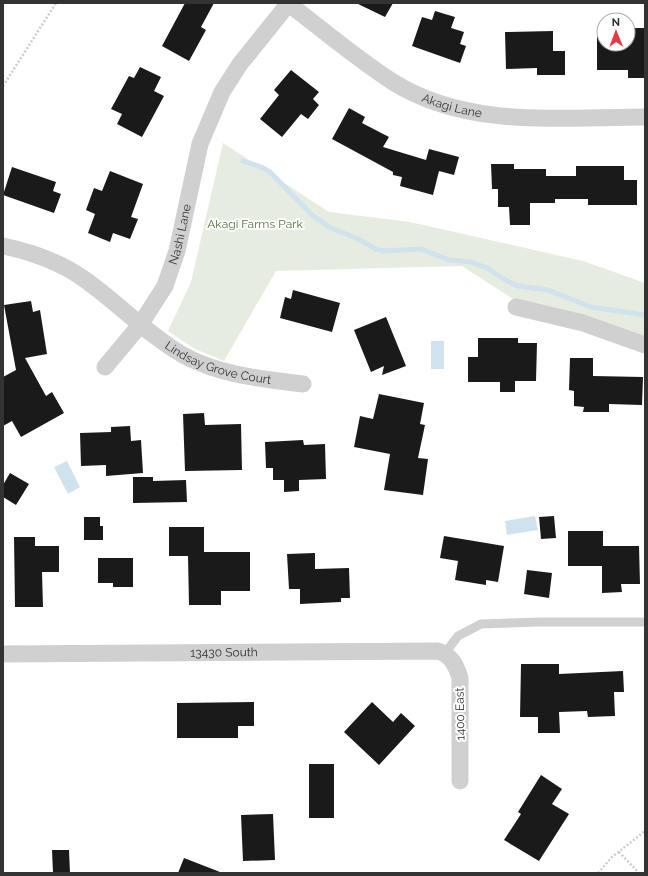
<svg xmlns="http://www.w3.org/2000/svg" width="648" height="876" viewBox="0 0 648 876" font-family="Raleway,sans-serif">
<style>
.green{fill:#e6ecdf}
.water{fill:#cfe2ee}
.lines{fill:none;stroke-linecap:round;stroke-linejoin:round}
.stream{stroke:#cfe2ee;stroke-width:5}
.building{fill:#1a1a1a}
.path{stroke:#cdcdcd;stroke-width:2.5;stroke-dasharray:2 2;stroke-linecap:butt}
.lane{stroke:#d0d0d0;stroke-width:9}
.street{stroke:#d0d0d0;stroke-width:17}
.labels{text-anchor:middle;stroke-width:4;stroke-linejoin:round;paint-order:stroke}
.street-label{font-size:12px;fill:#333;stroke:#fff}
.park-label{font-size:12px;fill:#56703f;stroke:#fff}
</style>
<rect width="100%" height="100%" fill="#fff"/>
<path class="green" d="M 223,143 L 329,212 L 410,222 L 583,261 L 645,283 L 645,337 L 513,299 L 462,266 L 276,271 L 224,361 L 195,349 L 168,331 L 191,282 Z"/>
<path class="water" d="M 431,341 L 444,341 L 444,369 L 431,369 Z
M 67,461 L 80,487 L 68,494 L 54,467 Z
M 535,516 L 538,530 L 507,535 L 505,521 Z"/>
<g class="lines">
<path class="stream" d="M 243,161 L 261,167 L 270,172 L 313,216 L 331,228 L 356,238 L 376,249 L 383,251 L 421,249 L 449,260 L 471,262 L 487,268 L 507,281 L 518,286 L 548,290 L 591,307 L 645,315"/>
</g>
<path class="building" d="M 185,3 L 214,3 L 201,27 L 206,30 L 189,61 L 162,46 Z
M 356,3 L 393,3 L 385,17 Z
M 435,11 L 455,17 L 451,28 L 464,32 L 460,44 L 466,46 L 460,63 L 412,46 L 422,17 L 432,20 Z
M 628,28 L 645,28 L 645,78 L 628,78 L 628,70 L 597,70 L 597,36 L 604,36 L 604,44 L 628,44 Z
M 553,31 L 553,51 L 565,51 L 565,75 L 537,75 L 537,68 L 506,69 L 505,32 Z
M 140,67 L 161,77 L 154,91 L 164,96 L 142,137 L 117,124 L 122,114 L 111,109 L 129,76 L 134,78 Z
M 291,70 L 319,92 L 313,99 L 319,105 L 308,119 L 301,114 L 282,137 L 260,119 L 279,95 L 274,90 Z
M 349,108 L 365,117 L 362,123 L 389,137 L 383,147 L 426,160 L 429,149 L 459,157 L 454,175 L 439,171 L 433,195 L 400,186 L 402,177 L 393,175 L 393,172 L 332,139 Z
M 491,164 L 514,164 L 514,169 L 546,169 L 546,176 L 576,176 L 576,166 L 624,166 L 624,180 L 637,180 L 637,205 L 588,205 L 588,199 L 555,199 L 555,203 L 530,203 L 530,225 L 510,225 L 509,207 L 498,207 L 498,189 L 492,189 Z
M 12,167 L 56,182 L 53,191 L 61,194 L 54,213 L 3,195 Z
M 110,171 L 143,184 L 131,217 L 138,219 L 130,239 L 113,233 L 110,242 L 88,233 L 95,214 L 86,210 L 94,188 L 102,191 Z
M 293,290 L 340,303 L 332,332 L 280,318 L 285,297 L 291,299 Z
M 31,301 L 33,312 L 40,310 L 47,354 L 25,358 L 46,396 L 52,392 L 64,413 L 21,437 L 12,421 L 3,426 L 3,377 L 16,370 L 4,305 Z
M 386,317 L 406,366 L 382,375 L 384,366 L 371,372 L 354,330 Z
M 478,338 L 518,338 L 518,343 L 537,343 L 536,381 L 515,381 L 515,392 L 500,392 L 500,382 L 468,382 L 468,357 L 478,357 Z
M 570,358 L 593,358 L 593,376 L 643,377 L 642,405 L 609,404 L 609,412 L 583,412 L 584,407 L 574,406 L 574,391 L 569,390 Z
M 379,394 L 424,403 L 420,424 L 425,425 L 418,458 L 428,459 L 423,495 L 384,490 L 390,454 L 354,447 L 360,416 L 373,419 Z
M 204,413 L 205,425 L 241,424 L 242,470 L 185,471 L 183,414 Z
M 130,426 L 131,441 L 141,440 L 143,473 L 106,476 L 106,465 L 81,466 L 80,433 L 111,432 L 111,427 Z
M 303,440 L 304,445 L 325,444 L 326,479 L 299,480 L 299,491 L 284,492 L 284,480 L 273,480 L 273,468 L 266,468 L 265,442 Z
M 10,473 L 29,484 L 16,505 L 3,497 L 3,485 Z
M 133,477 L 153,477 L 153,481 L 186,480 L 187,502 L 133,503 Z
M 554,516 L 556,538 L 541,539 L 539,517 Z
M 84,517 L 100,517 L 100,526 L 103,526 L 103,540 L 84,540 Z
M 169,527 L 204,527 L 204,552 L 250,552 L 250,591 L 221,591 L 221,605 L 189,605 L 188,556 L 169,556 Z
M 568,531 L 603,531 L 603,546 L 639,546 L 640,584 L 621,584 L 622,592 L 602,593 L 602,566 L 568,566 Z
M 444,536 L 504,546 L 498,582 L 486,580 L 486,585 L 455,580 L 458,561 L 440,558 Z
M 14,537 L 35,537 L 35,546 L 59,546 L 59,572 L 42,572 L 43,607 L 15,607 Z
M 315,553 L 315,569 L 349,568 L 350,598 L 341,598 L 341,602 L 300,604 L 300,589 L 289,589 L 287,554 Z
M 98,558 L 133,558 L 133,587 L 113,587 L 113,583 L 98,583 Z
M 527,570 L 552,573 L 549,598 L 524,594 Z
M 521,664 L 559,664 L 559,674 L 623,671 L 624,692 L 614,692 L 615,716 L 588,717 L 587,711 L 559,712 L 560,733 L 538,733 L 538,717 L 520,717 Z
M 254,702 L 254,726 L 238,726 L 238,738 L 177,738 L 177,703 Z
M 372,702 L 393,722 L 401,713 L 415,726 L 379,765 L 344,732 Z
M 309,764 L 334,764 L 334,818 L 309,818 Z
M 541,775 L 562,789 L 552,804 L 569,814 L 539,861 L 504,840 L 521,814 L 518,812 Z
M 273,814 L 275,860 L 243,861 L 241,815 Z
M 52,850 L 69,850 L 70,873 L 53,873 Z
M 184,858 L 220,872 L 220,873 L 178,873 Z"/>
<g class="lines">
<path class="path" d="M 3,86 L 56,3
M 619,852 L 639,873
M 598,873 L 612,857 L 645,831"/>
<path class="lane" d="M 445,653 L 458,636 L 481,624 L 539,622 L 645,622"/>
<g class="street">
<path id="s1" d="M 289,4 C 323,30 357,59 393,82 C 468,129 561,117 645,117"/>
<path id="s2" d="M 3,246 C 32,252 60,262 84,279 C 118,303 147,334 183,355 C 219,375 262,379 303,384"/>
<path d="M 516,307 L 583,323 L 645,345"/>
<path id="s3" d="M 105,367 L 140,325 L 165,286 L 177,251 L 200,144 L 222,92 L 240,64 L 289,3"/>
<path id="s4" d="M 3,654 L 438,651 C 451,655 456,665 460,678 L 460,781"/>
</g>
</g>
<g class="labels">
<g class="street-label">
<text dy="4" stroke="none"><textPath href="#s1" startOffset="194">Akagi Lane</textPath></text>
<text dy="4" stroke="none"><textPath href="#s3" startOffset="155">Nashi Lane</textPath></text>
<text dy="4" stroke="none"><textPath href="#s2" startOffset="249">Lindsay Grove Court</textPath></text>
<text dy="4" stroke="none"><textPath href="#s4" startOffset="221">13430 South</textPath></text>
<text transform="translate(460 714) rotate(-91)" y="4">1400 East</text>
</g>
<g class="park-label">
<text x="255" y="228">Akagi Farms Park</text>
</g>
</g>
<rect width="648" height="876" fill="none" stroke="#333333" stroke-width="8"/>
<g transform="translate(616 32) rotate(359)"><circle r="19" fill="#ffffff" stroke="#adadad"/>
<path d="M0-3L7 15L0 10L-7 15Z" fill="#e63946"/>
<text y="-6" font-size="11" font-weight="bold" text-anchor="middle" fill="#333333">N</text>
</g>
</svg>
